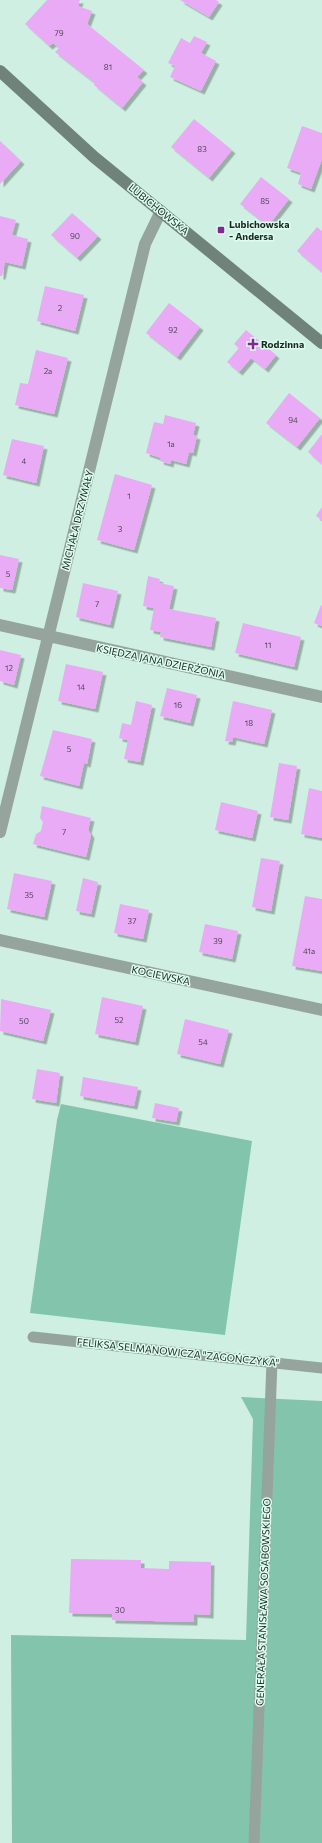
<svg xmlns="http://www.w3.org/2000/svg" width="322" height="1843" viewBox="0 0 322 1843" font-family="Commissioner,sans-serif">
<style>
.green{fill:#82c5ac}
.building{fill:#eaabf6;filter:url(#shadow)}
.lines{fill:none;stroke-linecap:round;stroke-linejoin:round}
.lane{stroke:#96a49e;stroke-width:11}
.street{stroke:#96a49e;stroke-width:12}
.secondary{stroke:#6f837b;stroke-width:12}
.poi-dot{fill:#822793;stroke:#dcfdef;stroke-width:1.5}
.labels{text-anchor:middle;stroke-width:3;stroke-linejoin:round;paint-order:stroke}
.number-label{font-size:8px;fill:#4f4857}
.street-label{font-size:10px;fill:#1b2722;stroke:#dcfdef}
.poi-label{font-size:10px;font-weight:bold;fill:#1b2722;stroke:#dcfdef;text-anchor:start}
</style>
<defs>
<filter id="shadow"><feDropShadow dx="3.5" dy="3.5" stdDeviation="0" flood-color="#0004"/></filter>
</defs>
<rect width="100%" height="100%" fill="#cfefe2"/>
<path class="green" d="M 61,1104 L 252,1141 L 225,1335 L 30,1313 L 57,1120 Z
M 241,1397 L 322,1401 L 322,1843 L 12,1843 L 11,1635 L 246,1640 L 253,1419 Z"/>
<path class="building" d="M 47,0 L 80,0 L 78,6 L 92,11 L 87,24 L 144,70 L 137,77 L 143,82 L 122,108 L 94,85 L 95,83 L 55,52 L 59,48 L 53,43 L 49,46 L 25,24 Z
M 180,0 L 216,0 L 219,2 L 209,17 Z
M 194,36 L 207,42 L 201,53 L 216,61 L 201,91 L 170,77 L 175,66 L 168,63 L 181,38 L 190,43 Z
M 194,119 L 232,150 L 209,178 L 171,147 Z
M 302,126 L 322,133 L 322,159 L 311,189 L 298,184 L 301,173 L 287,168 Z
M 0,141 L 21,161 L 0,184 Z
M 261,177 L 289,199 L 268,226 L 240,204 Z
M 72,213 L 98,236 L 77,258 L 51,235 Z
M 0,216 L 16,220 L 12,235 L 28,239 L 22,266 L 5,262 L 2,276 L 0,276 Z
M 317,227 L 322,231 L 322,272 L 297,251 Z
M 45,286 L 84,295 L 75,331 L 37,321 Z
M 169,303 L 200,327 L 177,357 L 146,333 Z
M 246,330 L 276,355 L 265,369 L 251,358 L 239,372 L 227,362 L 239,348 L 234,344 Z
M 36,350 L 68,358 L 54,414 L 15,405 L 20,383 L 28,384 Z
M 289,393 L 320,418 L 297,447 L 266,423 Z
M 165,415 L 196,423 L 193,435 L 197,436 L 193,453 L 189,452 L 186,464 L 171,460 L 170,464 L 160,461 L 161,458 L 146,453 L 154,422 L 163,424 Z
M 322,434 L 322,464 L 308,452 Z
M 12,439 L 44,446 L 36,483 L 3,475 Z
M 115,474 L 152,485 L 134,550 L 97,540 Z
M 322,507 L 322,520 L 316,516 Z
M 0,555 L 19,559 L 12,590 L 0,588 Z
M 148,576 L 160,579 L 159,583 L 174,586 L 169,609 L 216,618 L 211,647 L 160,637 L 161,632 L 150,630 L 154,608 L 143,606 Z
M 83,583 L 118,591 L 110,625 L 76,617 Z
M 321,605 L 322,606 L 322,626 L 314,623 Z
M 243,623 L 301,637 L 294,667 L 235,653 Z
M 0,650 L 21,655 L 14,685 L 0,681 Z
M 66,664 L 103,672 L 95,709 L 58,701 Z
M 167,688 L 197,695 L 190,723 L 160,716 Z
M 136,701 L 152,705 L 140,762 L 124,759 L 128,740 L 119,738 L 122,723 L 131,725 Z
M 233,701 L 272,710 L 264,744 L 233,737 L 232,742 L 225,741 Z
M 53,730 L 92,739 L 87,764 L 84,763 L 79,786 L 40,776 Z
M 279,763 L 297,766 L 288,820 L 270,817 Z
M 309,788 L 322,791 L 322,838 L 301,834 Z
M 221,802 L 258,811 L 252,838 L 215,830 Z
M 42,806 L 91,818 L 88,830 L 91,835 L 86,857 L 33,844 L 36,834 L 41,831 L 43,822 L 40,818 Z
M 261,858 L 280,861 L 271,911 L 252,907 Z
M 14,873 L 52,881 L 44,917 L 7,909 Z
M 83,878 L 98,882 L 91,914 L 76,911 Z
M 305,896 L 322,899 L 322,971 L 292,966 Z
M 120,904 L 149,910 L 143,939 L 114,933 Z
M 205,924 L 238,931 L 232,959 L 199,952 Z
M 102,997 L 143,1006 L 135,1042 L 95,1034 Z
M 1,999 L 51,1010 L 43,1041 L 0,1031 Z
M 185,1019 L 229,1030 L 220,1064 L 177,1054 Z
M 37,1069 L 60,1073 L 56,1103 L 32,1099 Z
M 83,1077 L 138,1087 L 134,1106 L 80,1096 Z
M 155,1103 L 179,1108 L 176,1122 L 152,1118 Z
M 71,1559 L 141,1560 L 141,1568 L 169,1569 L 169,1561 L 211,1562 L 210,1615 L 194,1614 L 194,1622 L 112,1620 L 112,1614 L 69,1613 Z"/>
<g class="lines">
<path class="lane" d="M 33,1337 L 322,1368
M 254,1843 L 272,1361"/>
<path class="street" d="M 0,625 L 322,697
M 0,832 L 145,244 L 161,211
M 0,940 L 322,1010"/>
<path class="secondary" d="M 0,71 L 94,157 L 322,343"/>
</g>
<g class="poi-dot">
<rect x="217" y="226" width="8" height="8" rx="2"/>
<path d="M251 338h4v4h4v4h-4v4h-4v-4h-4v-4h4z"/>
</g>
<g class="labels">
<g class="number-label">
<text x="59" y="36">79</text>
<text x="108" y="70">81</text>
<text x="202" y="152">83</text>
<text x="265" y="204">85</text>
<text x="75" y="239">90</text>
<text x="60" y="311">2</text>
<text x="173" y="333">92</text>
<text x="48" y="374">2a</text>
<text x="293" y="423">94</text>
<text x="171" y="447">1a</text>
<text x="24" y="464">4</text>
<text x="129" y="499">1</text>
<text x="120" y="532">3</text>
<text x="8" y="577">5</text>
<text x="97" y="607">7</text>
<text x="268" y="648">11</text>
<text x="9" y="671">12</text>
<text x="81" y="690">14</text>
<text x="178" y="708">16</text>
<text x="249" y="726">18</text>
<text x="69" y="752">5</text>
<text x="64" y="835">7</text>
<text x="29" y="898">35</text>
<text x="132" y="924">37</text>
<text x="218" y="944">39</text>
<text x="309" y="954">41a</text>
<text x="119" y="1023">52</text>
<text x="24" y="1024">50</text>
<text x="203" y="1045">54</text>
<text x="120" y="1613">30</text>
</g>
<g class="street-label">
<text transform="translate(159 209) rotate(39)" y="4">LUBICHOWSKA</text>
<text transform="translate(77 520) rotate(-76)" y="4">MICHAŁA DRZYMAŁY</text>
<text transform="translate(161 661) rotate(12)" y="4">KSIĘDZA JANA DZIERŻONIA</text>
<text transform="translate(161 975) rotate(12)" y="4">KOCIEWSKA</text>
<text transform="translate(178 1352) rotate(6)" y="4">FELIKSA SELMANOWICZA "ZAGOŃCZYKA"</text>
<text transform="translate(263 1602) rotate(-88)" y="4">GENERAŁA STANISŁAWA SOSABOWSKIEGO</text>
</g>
<g class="poi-label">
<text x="229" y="228">Lubichowska<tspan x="229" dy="12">- Andersa</tspan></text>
<text x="261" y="348">Rodzinna</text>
</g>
</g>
</svg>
